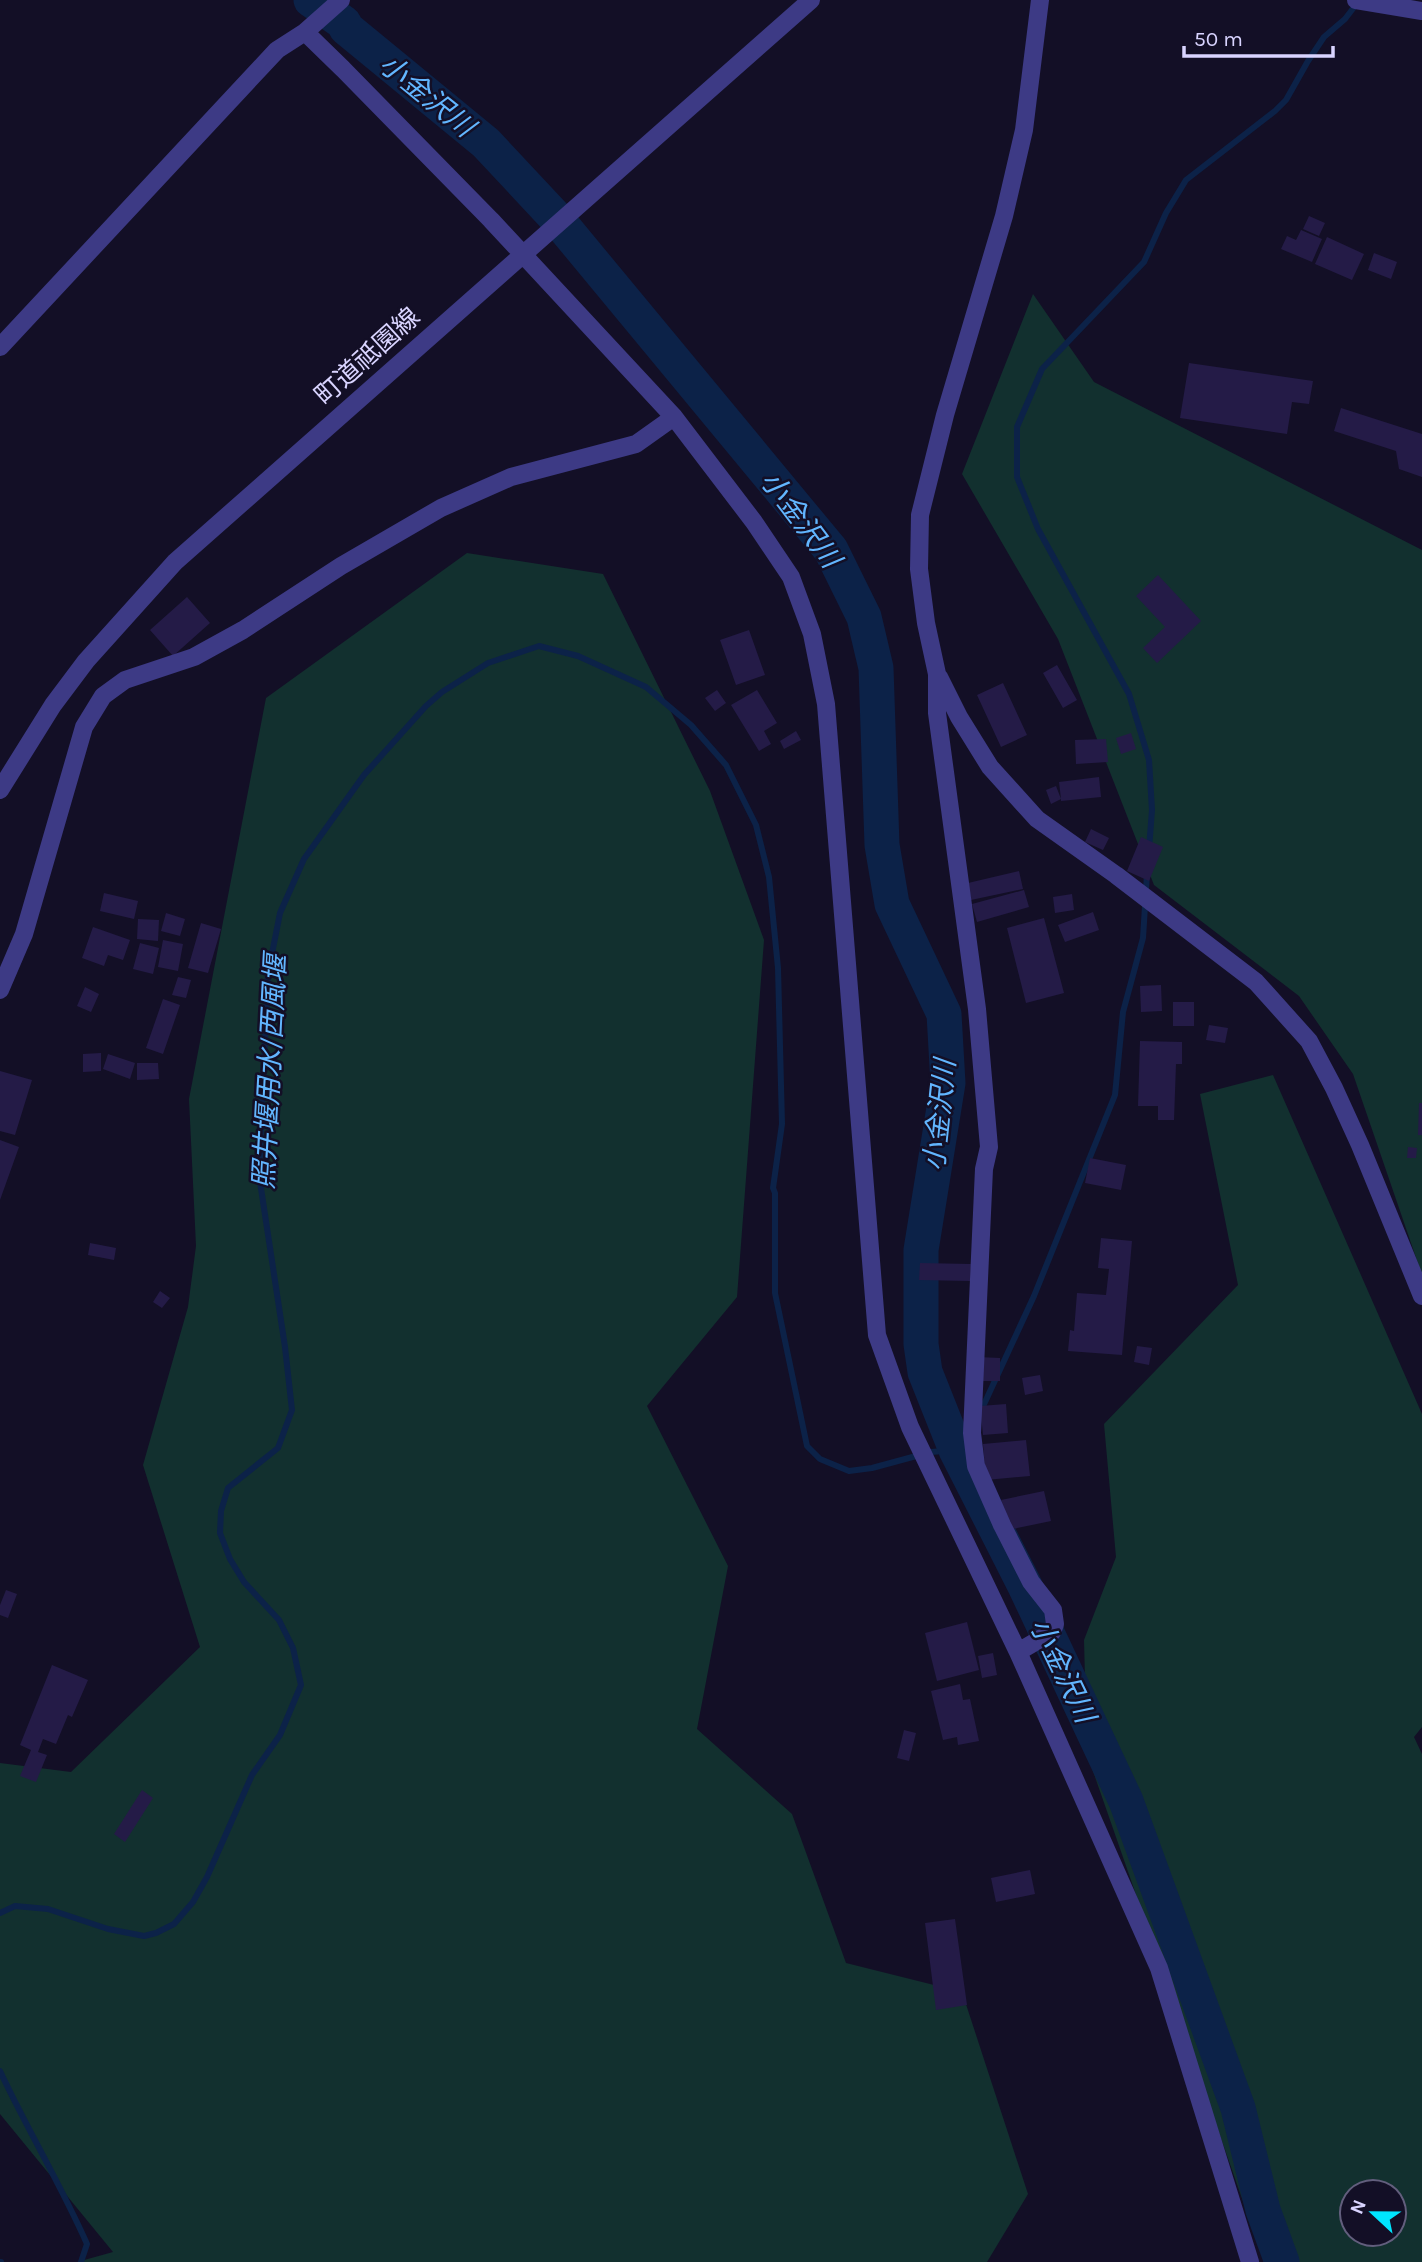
<svg xmlns="http://www.w3.org/2000/svg" width="1422" height="2262" viewBox="0 0 1422 2262" font-family="Karla,'Noto Sans JP',sans-serif">
<style>
.green{fill:#12302f;fill-rule:evenodd}
.lines{fill:none;stroke-linecap:round;stroke-linejoin:round}
.stream{stroke:#0c2248;stroke-width:6}
.river{stroke:#0c2248;stroke-width:35}
.building{fill:#241b47}
.minor{stroke:#3d3a85;stroke-width:18}
.labels{text-anchor:middle;stroke-width:5;stroke-linejoin:round;paint-order:stroke}
.street-label{font-size:26px;fill:#d9d4ff;stroke:#130f26}
.water-label{font-size:28px;font-style:italic;fill:#62b6ff;stroke:#130f26}
</style>
<rect width="100%" height="100%" fill="#130f26"/>
<path class="green" d="M 1033,294 L 1094,382 L 1422,550 L 1422,1275 L 1353,1074 L 1299,996 L 1154,885 L 1058,639 L 962,474 Z
M 467,553 L 603,574 L 710,791 L 764,940 L 737,1297 L 647,1406 L 728,1566 L 697,1729 L 792,1814 L 846,1963 L 962,1992 L 1028,2194 L 987,2262 L 77,2262 L 113,2252 L 0,2114 L 0,1763 L 71,1772 L 200,1647 L 143,1465 L 188,1307 L 196,1246 L 189,1099 L 266,698 Z
M 1273,1075 L 1422,1414 L 1422,1727 L 1414,1737 L 1422,1754 L 1422,2262 L 1272,2262 L 1261,2253 L 1087,1754 L 1084,1640 L 1116,1557 L 1104,1424 L 1238,1285 L 1200,1094 ZM 1352,2192 L 1394,2192 L 1394,2234 L 1352,2234 Z"/>
<g class="lines">
<path class="stream" d="M 1149,849 L 1152,810 L 1149,760 L 1129,694 L 1038,529 L 1017,477 L 1017,427 L 1042,369 L 1144,262 L 1166,213 L 1186,180 L 1275,111 L 1286,100 L 1308,61 L 1324,37 L 1345,19 L 1358,2
M 980,1413 L 1034,1296 L 1115,1095 L 1123,1012 L 1143,938 L 1147,874
M 0,1913 L 15,1906 L 48,1909 L 108,1929 L 144,1936 L 156,1933 L 174,1924 L 193,1902 L 207,1877 L 252,1775 L 280,1735 L 301,1685 L 293,1648 L 279,1620 L 244,1582 L 230,1559 L 220,1533 L 221,1511 L 228,1488 L 278,1448 L 292,1410 L 285,1347 L 259,1175 L 268,974 L 280,913 L 304,859 L 364,775 L 426,706 L 442,692 L 488,663 L 539,646 L 578,656 L 646,687 L 691,725 L 726,765 L 756,825 L 769,877 L 778,968 L 782,1124 L 773,1188 L 775,1193 L 775,1293 L 807,1446 L 820,1459 L 849,1471 L 872,1468 L 931,1452 L 956,1450 L 967,1430
M 0,2071 C 27,2129 61,2185 87,2244 L 81,2262
M 0,2262 L 1,2262"/>
<path class="river" d="M 311,0 L 344,23 L 346,28 L 486,143 L 557,219 L 831,550 L 864,617 L 876,668 L 882,845 L 892,904 L 944,1014 L 948,1083 L 921,1250 L 921,1344 L 925,1372 L 956,1450 L 1024,1584 L 1126,1801 L 1238,2108 L 1263,2210 L 1282,2262"/>
</g>
<path class="building" d="M 1309,216 L 1325,223 L 1319,236 L 1303,229 Z
M 1301,230 L 1322,239 L 1312,262 L 1281,249 L 1287,236 L 1296,240 Z
M 1327,237 L 1364,254 L 1352,280 L 1315,264 Z
M 1374,253 L 1397,262 L 1391,279 L 1368,270 Z
M 1189,363 L 1313,381 L 1309,404 L 1292,402 L 1287,434 L 1180,418 Z
M 1341,408 L 1422,434 L 1422,477 L 1399,469 L 1396,451 L 1334,431 Z
M 1158,575 L 1201,621 L 1157,663 L 1143,648 L 1165,627 L 1136,596 Z
M 187,597 L 210,623 L 173,656 L 150,630 Z
M 749,630 L 765,675 L 736,685 L 720,640 Z
M 1057,665 L 1077,700 L 1063,708 L 1043,673 Z
M 1003,683 L 1027,735 L 1001,747 L 977,695 Z
M 717,690 L 726,703 L 715,711 L 705,698 Z
M 757,690 L 777,723 L 764,731 L 771,744 L 759,751 L 731,705 Z
M 796,731 L 801,740 L 784,749 L 780,741 Z
M 1131,733 L 1136,749 L 1121,754 L 1116,738 Z
M 1106,739 L 1108,762 L 1076,764 L 1075,740 Z
M 1099,777 L 1101,797 L 1061,801 L 1061,799 L 1051,804 L 1046,790 L 1056,786 L 1061,799 L 1059,782 Z
M 1091,829 L 1109,838 L 1103,850 L 1085,842 Z
M 1141,837 L 1163,847 L 1149,881 L 1127,871 Z
M 1019,871 L 1023,889 L 971,900 L 968,883 Z
M 1024,890 L 1029,907 L 977,922 L 972,904 Z
M 104,893 L 138,901 L 134,919 L 100,911 Z
M 1072,894 L 1074,910 L 1055,913 L 1053,897 Z
M 1093,912 L 1099,930 L 1065,942 L 1058,925 Z
M 166,913 L 185,919 L 180,936 L 161,931 Z
M 1044,918 L 1064,993 L 1026,1003 L 1007,928 Z
M 138,919 L 159,920 L 158,941 L 137,939 Z
M 201,923 L 221,929 L 208,973 L 188,968 Z
M 93,927 L 130,940 L 123,960 L 108,955 L 104,966 L 82,958 Z
M 163,940 L 183,944 L 178,971 L 158,967 Z
M 140,943 L 159,948 L 153,974 L 133,969 Z
M 178,977 L 191,980 L 186,998 L 172,995 Z
M 1161,985 L 1162,1011 L 1141,1012 L 1140,986 Z
M 85,987 L 99,994 L 91,1012 L 77,1006 Z
M 163,999 L 180,1005 L 163,1054 L 146,1048 Z
M 1173,1002 L 1194,1002 L 1194,1026 L 1173,1026 Z
M 1209,1025 L 1228,1028 L 1225,1043 L 1206,1040 Z
M 1140,1041 L 1182,1042 L 1182,1064 L 1176,1064 L 1174,1120 L 1158,1120 L 1158,1106 L 1138,1106 Z
M 101,1053 L 101,1071 L 83,1072 L 83,1054 Z
M 108,1054 L 135,1063 L 130,1079 L 103,1069 Z
M 137,1063 L 158,1063 L 159,1079 L 137,1080 Z
M 0,1071 L 32,1080 L 15,1135 L 0,1131 Z
M 1419,1103 L 1422,1103 L 1422,1135 L 1418,1135 Z
M 0,1140 L 19,1147 L 0,1200 Z
M 1408,1147 L 1417,1148 L 1416,1158 L 1407,1158 Z
M 1090,1158 L 1126,1165 L 1121,1190 L 1085,1183 Z
M 1101,1238 L 1132,1241 L 1122,1355 L 1068,1351 L 1070,1330 L 1074,1331 L 1077,1293 L 1106,1295 L 1109,1269 L 1098,1268 Z
M 90,1243 L 116,1248 L 114,1260 L 88,1255 Z
M 920,1263 L 971,1264 L 970,1281 L 919,1280 Z
M 160,1291 L 170,1298 L 162,1308 L 153,1302 Z
M 1137,1346 L 1152,1348 L 1149,1365 L 1134,1362 Z
M 978,1357 L 1000,1358 L 1000,1381 L 977,1381 Z
M 1040,1375 L 1043,1391 L 1025,1395 L 1022,1378 Z
M 1006,1404 L 1008,1433 L 983,1435 L 980,1406 Z
M 1026,1440 L 1030,1476 L 986,1480 L 983,1444 Z
M 1044,1491 L 1051,1521 L 1008,1530 L 1001,1500 Z
M 6,1590 L 17,1594 L 8,1618 L 0,1615 L 0,1605 Z
M 967,1622 L 979,1670 L 937,1681 L 925,1633 Z
M 993,1653 L 997,1675 L 982,1678 L 978,1656 Z
M 52,1665 L 88,1680 L 72,1717 L 68,1715 L 56,1744 L 43,1739 L 38,1752 L 47,1755 L 36,1782 L 20,1776 L 31,1750 L 20,1745 Z
M 960,1684 L 963,1700 L 970,1699 L 979,1741 L 958,1745 L 957,1737 L 943,1740 L 931,1691 Z
M 904,1730 L 916,1733 L 909,1761 L 897,1758 Z
M 142,1790 L 153,1798 L 125,1842 L 114,1834 Z
M 1030,1870 L 1035,1894 L 996,1902 L 991,1878 Z
M 955,1919 L 967,2005 L 936,2010 L 925,1923 Z"/>
<g class="lines">
<path class="minor" d="M 1356,0 L 1422,11
M 305,32 L 343,69 L 491,220 L 674,417 L 754,522 L 791,577 L 812,634 L 826,704 L 877,1335 L 910,1427 L 1018,1652 L 1159,1968 L 1250,2262
M 0,347 L 277,50 L 305,32 L 341,0
M 939,677 L 959,717 L 990,767 L 1037,819 L 1116,875 L 1256,982 L 1309,1041 L 1334,1088 L 1360,1145 L 1422,1296
M 0,790 L 53,705 L 86,661 L 175,562 L 811,0
M 0,990 L 24,934 L 84,727 L 103,696 L 125,680 L 194,657 L 243,630 L 341,566 L 441,508 L 511,477 L 636,444 L 674,417
M 1018,1652 L 1052,1632 L 1055,1624 L 1053,1610 L 1031,1582 L 1002,1525 L 976,1466 L 972,1433 L 984,1169 L 989,1147 L 977,1009 L 937,713 L 937,674 L 926,623 L 919,569 L 920,515 L 945,415 L 1004,216 L 1024,130 L 1040,0"/>
</g>
<g class="labels">
<g class="street-label">
<text transform="translate(367 356) rotate(-42)" y="9">町道祗園線</text>
</g>
<g class="water-label">
<text transform="translate(427 95) rotate(39)" y="10">小金沢川</text>
<text transform="translate(801 519) rotate(53)" y="10">小金沢川</text>
<text transform="translate(269 1072) rotate(-87)" y="10">照井堰用水/西風堰</text>
<text transform="translate(939 1115) rotate(-84)" y="10">小金沢川</text>
<text transform="translate(1063 1670) rotate(64)" y="10">小金沢川</text>
</g>
</g>
<g transform="translate(1373 2213) rotate(292)"><circle r="33" fill="#130f26" stroke="#625e7d" stroke-width="2"/>
<path d="M0-5L12 26L0 18L-12 26Z" fill="#00e5ff"/>
<text y="-10" font-size="19" font-weight="bold" text-anchor="middle" fill="#d9d4ff">N</text>
</g>
<path d="M1184 46v10h149v-10" fill="none" stroke="#d9d4ff" stroke-width="3.5"/>
<text x="1194" y="46" font-size="21" fill="#d9d4ff" stroke="#130f26" stroke-width="5" paint-order="stroke">50 m</text>
</svg>
